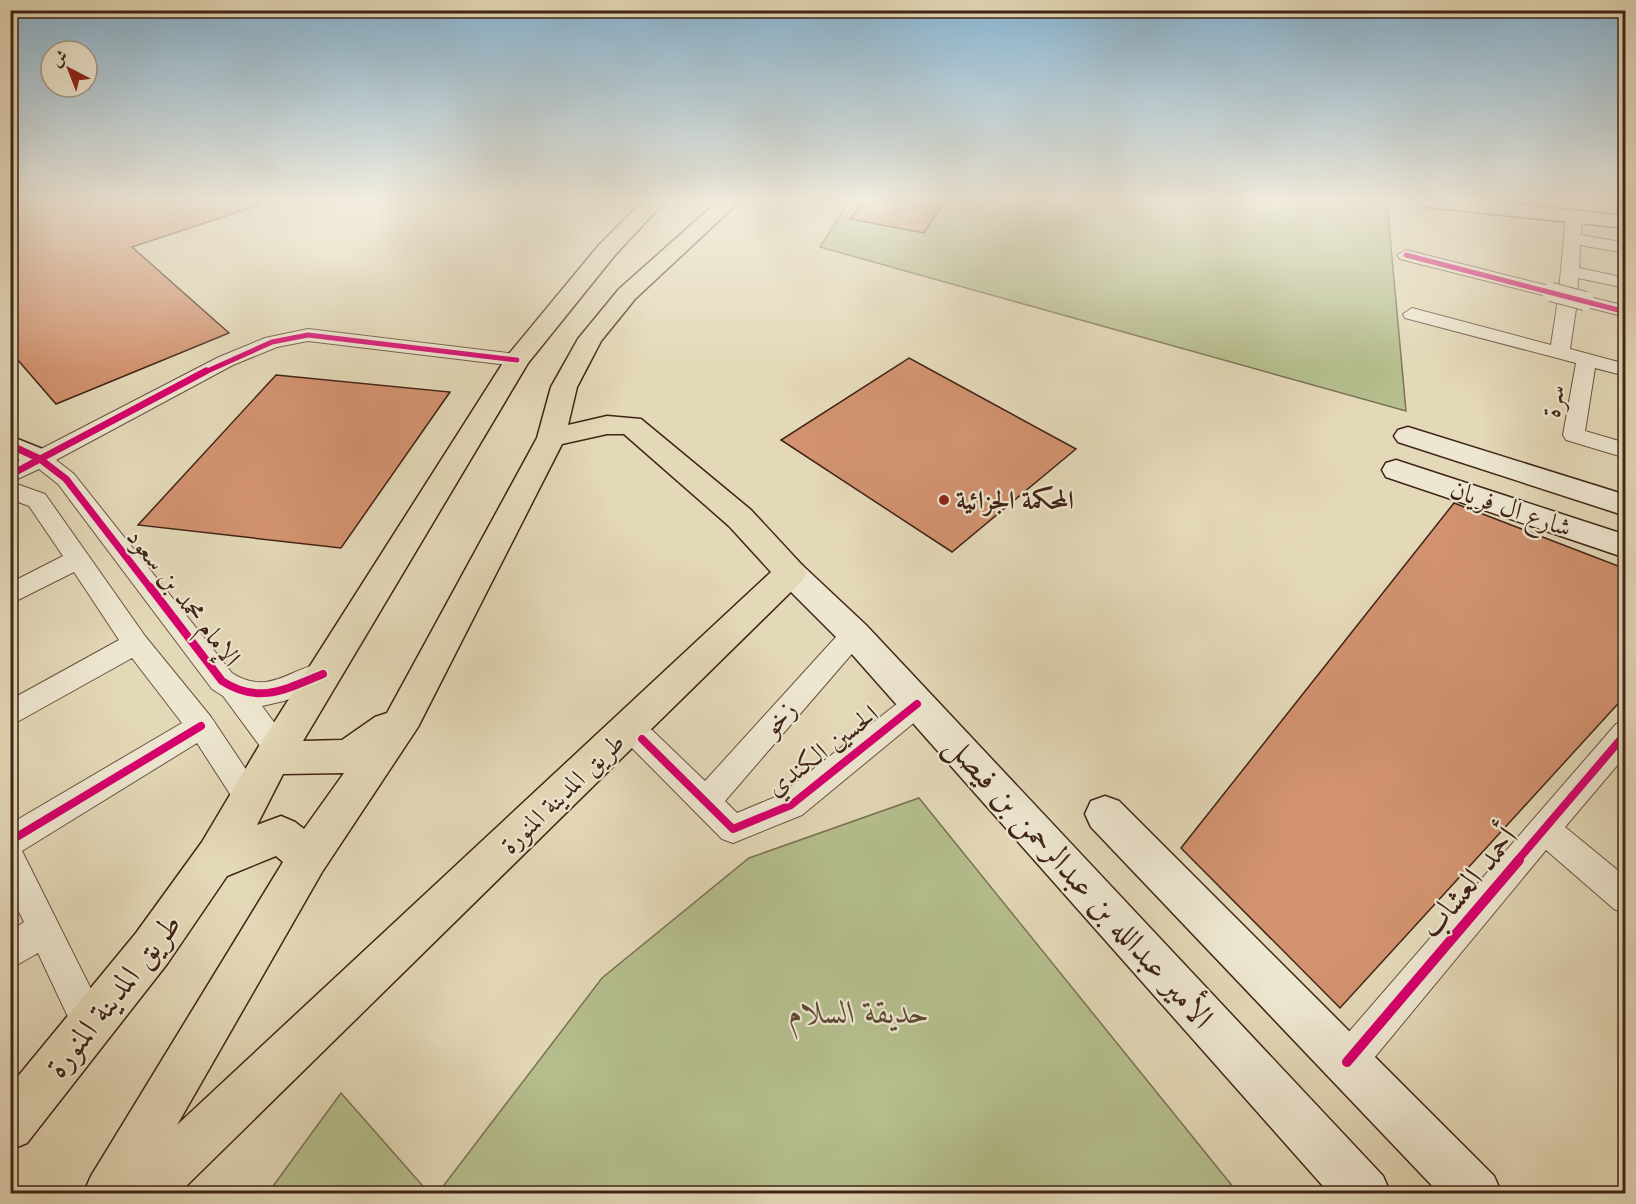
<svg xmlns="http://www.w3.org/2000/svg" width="1636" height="1204" viewBox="0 0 1636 1204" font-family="Cardo,Amiri,serif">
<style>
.green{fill:#b5be8d;stroke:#7b7152;stroke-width:1.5}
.building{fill:#d2926f;stroke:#412417;stroke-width:1.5}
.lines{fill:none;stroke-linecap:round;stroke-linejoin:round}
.street-casing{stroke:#6a513f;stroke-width:2}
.secondary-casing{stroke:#412417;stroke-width:3}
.primary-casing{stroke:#412417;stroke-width:3}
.street{fill:#ede6d0;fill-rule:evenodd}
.secondary{fill:#ede6d0;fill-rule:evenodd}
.primary{fill:#e3d8b7;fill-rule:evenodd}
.street-bridge-casing{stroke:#6a513f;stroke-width:20;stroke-linecap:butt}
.street-bridge{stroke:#ede6d0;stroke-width:18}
.cycleway-far3-casing{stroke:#ede6d0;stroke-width:8}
.cycleway-far2-casing{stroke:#ede6d0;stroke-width:10}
.cycleway-far1-casing{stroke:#ede6d0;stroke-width:12}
.cycleway-casing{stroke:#ede6d0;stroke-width:14}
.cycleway-far3{stroke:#d6006c;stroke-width:5}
.cycleway-far2{stroke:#d6006c;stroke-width:7}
.cycleway-far1{stroke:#d6006c;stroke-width:8}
.cycleway{stroke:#d6006c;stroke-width:10}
.poi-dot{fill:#8f2418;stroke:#ede6d0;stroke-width:2}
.labels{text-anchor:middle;stroke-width:4.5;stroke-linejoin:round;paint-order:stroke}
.street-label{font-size:26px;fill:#412417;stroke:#ede6d0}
.poi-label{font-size:26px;font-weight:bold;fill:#412417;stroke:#ede6d0;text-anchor:start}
.near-street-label{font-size:32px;fill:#412417;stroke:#ede6d0}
.near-park-label{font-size:32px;font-style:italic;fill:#5e4a34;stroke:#ede6d0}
</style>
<rect width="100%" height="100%" fill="#e3d8b7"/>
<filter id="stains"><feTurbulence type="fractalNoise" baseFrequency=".00333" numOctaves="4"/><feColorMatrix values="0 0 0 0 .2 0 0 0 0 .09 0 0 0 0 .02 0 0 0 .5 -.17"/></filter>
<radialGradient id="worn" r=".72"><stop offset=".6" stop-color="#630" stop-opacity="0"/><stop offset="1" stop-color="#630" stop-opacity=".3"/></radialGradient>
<path class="green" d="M 849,201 L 1367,201 L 1387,203 L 1406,411 L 820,247 Z
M 919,798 L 1238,1193 L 438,1193 L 602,978 L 749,858 Z
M 341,1093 L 429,1193 L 268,1193 Z"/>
<path class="building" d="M 10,201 L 258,201 L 259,205 L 132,247 L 229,333 L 56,404 L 10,351 Z
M 864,201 L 945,201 L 924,233 L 850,219 Z
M 909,358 L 1076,449 L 952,552 L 781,440 Z
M 276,375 L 450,392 L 341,548 L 138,525 Z
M 1454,503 L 1626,569 L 1626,695 L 1340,1008 L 1181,848 Z"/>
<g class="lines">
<defs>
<path id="street" d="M 619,201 L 649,201 L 658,206 L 650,211 L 621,204 Z
M 1574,211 L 1582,216 L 1581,235 L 1626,243 L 1626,253 L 1580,245 L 1579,268 L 1626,278 L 1626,288 L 1578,278 L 1577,300 L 1585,296 L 1626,306 L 1626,317 L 1579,305 L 1577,302 L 1570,349 L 1626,364 L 1626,376 L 1595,368 L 1585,431 L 1626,443 L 1626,458 L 1566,440 L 1563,435 L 1576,363 L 1405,318 L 1403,314 L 1412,308 L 1551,345 L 1559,293 L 1551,297 L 1400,259 L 1397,255 L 1406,250 L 1557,288 L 1559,291 L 1566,216 Z
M 308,329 L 517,354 L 527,360 L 517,366 L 308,341 L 277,347 L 233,365 L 56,460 L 74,474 L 232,673 C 276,701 300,655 333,666 L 337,674 L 333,682 L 284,701 L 262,706 L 293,748 L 288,757 L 278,761 L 268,757 L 223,696 L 212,689 L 58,484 L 39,469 L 11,482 L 45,494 L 145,636 L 211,717 L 267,801 L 263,811 L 252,815 L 241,811 L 197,743 L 22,851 L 108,1023 L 103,1036 L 90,1041 L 77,1036 L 38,953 L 10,969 L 10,931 L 24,922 L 10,894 L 10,824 L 182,723 L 132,658 L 10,726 L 10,700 L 119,640 L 74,572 L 10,604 L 10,583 L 63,556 L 29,506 L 10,499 L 10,465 L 219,357 L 265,338 Z
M 854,624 L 863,627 L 867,634 L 863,641 L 725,801 L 737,813 L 780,795 L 907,696 L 917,692 L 927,696 L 931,704 L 927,712 L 802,815 L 733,843 L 722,839 L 632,748 L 628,739 L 632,730 L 642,727 L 652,730 L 705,781 L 845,627 Z
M 1626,721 L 1626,755 L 1565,827 L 1626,877 L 1626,914 L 1614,909 L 1546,850 L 1360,1075 L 1347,1080 L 1334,1075 L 1329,1062 L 1334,1049 L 1616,724 Z"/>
<path id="secondary" d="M 1417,201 L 1486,201 L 1626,216 L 1626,228 L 1427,207 L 1420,205 Z
M 1408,427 L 1626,495 L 1626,516 L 1398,442 L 1394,436 L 1398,430 Z
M 10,436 L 50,452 L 54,459 L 50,466 L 40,468 L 10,456 Z
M 1396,460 L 1626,535 L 1626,558 L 1386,477 L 1382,470 L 1386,463 Z
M 791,561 L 802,565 L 866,625 L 1383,1176 L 1391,1194 L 1330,1194 L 842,643 L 780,581 L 775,573 L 780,565 Z
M 1105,796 L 1119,801 L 1494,1176 L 1502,1194 L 1440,1194 L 1091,827 L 1085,814 L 1091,801 Z"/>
<path id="primary" d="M 643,201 L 665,201 L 615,255 L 528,363 L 303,741 L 342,740 L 375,717 L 387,713 L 537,438 L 551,387 L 578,339 L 619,289 L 718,201 L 740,201 L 635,299 L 601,341 L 577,387 L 568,425 L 607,416 L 641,419 L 751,510 L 802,565 L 807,573 L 802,581 L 178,1194 L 83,1194 L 91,1176 L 283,862 L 276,856 L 227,876 L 167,964 L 27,1143 L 10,1150 L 10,1086 L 136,933 L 202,842 L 259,746 L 508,355 L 599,245 ZM 607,434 L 624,434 L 729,526 L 771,572 L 177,1125 L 322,872 L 418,727 L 562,444 ZM 344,773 L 304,829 L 295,822 L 281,816 L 257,825 L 283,774 Z"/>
</defs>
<use href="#street" class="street-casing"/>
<use href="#secondary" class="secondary-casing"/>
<use href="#primary" class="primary-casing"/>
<use href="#street" class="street"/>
<use href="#secondary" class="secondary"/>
<use href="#primary" class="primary"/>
<defs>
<path id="street-bridge" d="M 1551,292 L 1585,301"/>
</defs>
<use href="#street-bridge" class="street-bridge-casing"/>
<use href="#street-bridge" class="street-bridge"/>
<defs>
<path id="cycleway-far3" d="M 1406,255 L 1626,312
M 203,373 L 272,342 L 308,335 L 517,360"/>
<path id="cycleway-far2" d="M 10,445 L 40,459 L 66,479 L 151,589
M 10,475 L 206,371"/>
<path id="cycleway-far1" d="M 150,587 L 222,681 C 259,705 286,689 323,674
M 642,739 L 733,829 L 791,805 L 917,704
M 10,841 L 201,726
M 1517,861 L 1626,733"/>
<path id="cycleway" d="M 1347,1062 L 1519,860"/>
</defs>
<use href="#cycleway-far3" class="cycleway-far3-casing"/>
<use href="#cycleway-far2" class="cycleway-far2-casing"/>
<use href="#cycleway-far1" class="cycleway-far1-casing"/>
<use href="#cycleway" class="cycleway-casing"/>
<use href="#cycleway-far3" class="cycleway-far3"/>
<use href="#cycleway-far2" class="cycleway-far2"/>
<use href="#cycleway-far1" class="cycleway-far1"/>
<use href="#cycleway" class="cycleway"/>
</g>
<linearGradient id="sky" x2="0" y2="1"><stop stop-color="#88b6d5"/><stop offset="0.54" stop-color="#f2eddf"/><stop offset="1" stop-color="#f2eddf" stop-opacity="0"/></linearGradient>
<rect width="1636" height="370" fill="url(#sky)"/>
<circle class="poi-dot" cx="944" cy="500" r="6"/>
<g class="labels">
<g class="street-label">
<text transform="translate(1553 401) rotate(-81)" y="9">سرة</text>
<text transform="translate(1511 508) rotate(19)" y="9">شارع ال فريان</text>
<text transform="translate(184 597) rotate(52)" y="9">الإمام محمد بن سعود</text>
<text transform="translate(779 718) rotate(-48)" y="9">زخو</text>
<text transform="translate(822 750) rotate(-37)" y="9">الحسين الكندي</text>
<text transform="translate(562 793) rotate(-44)" y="9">طريق المدينة المنورة</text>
</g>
<g class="poi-label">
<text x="956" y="509">المحكمة الجزائية</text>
</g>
<g class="near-street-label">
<text transform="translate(1080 881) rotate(48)" y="11">الأمير عبدالله بن عبدالرحمن بن فيصل</text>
<text transform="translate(1468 882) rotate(-50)" y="11">أحمد العشاب</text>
<text transform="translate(113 995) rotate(-52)" y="11">طريق المدينة المنورة</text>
</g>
<g class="near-park-label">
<text x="859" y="1023">حديقة السلام</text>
</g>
</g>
<rect width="1636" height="1204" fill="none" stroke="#e3d8b7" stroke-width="36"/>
<rect x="12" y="12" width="1612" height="1180" fill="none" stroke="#412417" stroke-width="3"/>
<rect x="18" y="18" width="1600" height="1168" fill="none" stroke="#412417" stroke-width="1.5"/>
<g transform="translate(69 69) rotate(318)"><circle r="28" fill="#ede6d0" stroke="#a89886" stroke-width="1.5"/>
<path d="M0-4.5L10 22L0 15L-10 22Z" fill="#8f2418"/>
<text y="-9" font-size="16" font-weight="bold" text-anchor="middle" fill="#412417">ش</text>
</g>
<rect width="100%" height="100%" filter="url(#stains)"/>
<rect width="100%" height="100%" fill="url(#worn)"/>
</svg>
